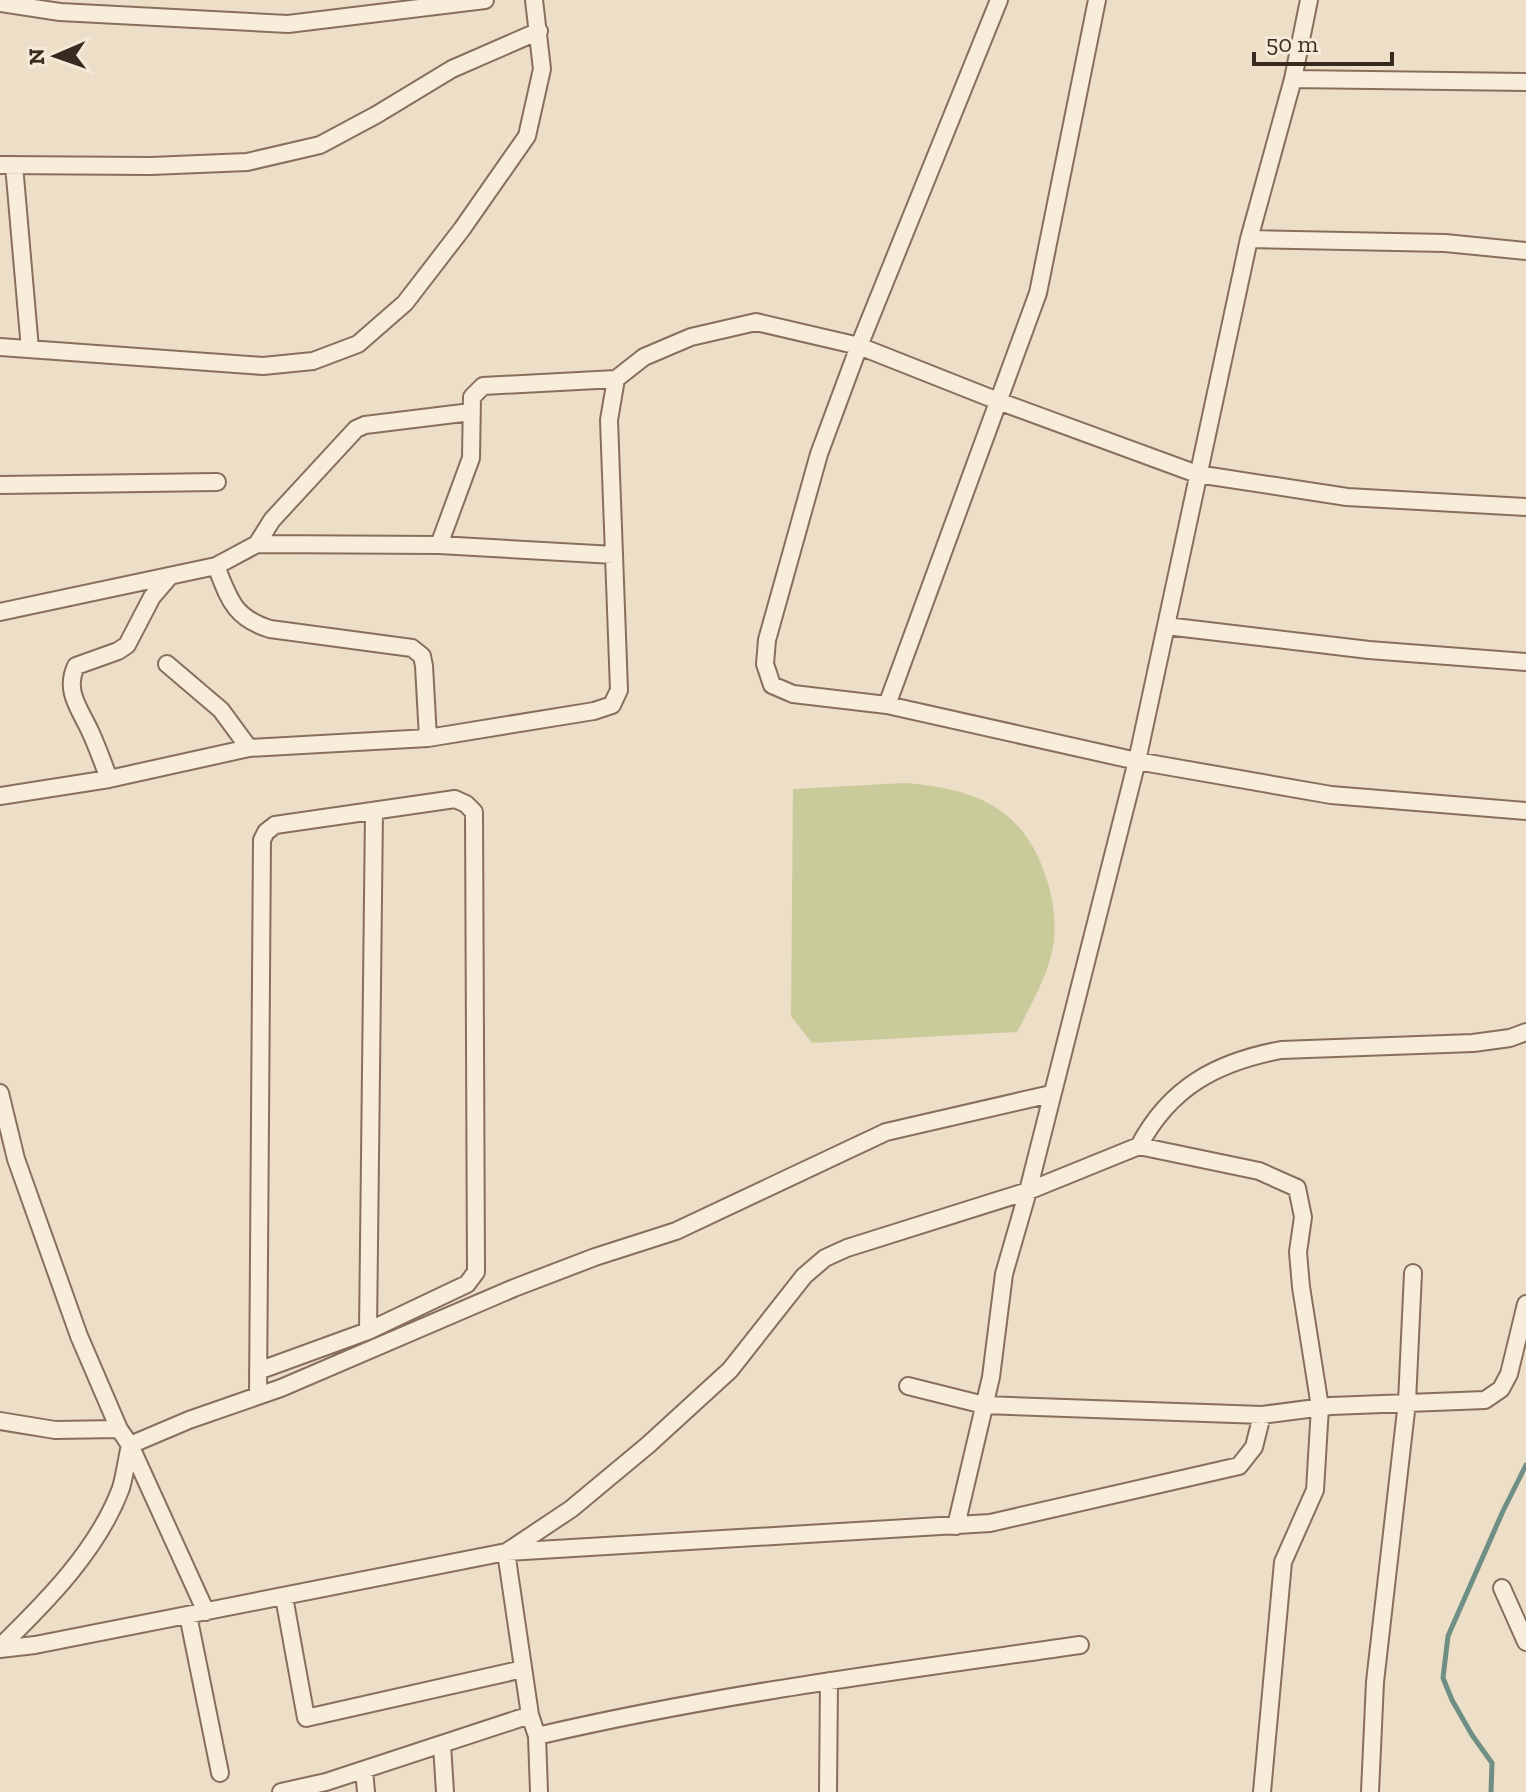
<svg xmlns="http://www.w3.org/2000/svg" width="1526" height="1792" viewBox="0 0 1526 1792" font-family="'Zilla Slab',serif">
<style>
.green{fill:#cacb9b}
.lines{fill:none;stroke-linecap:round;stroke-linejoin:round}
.stream{stroke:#6f8f84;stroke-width:5}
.street-casing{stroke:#886f5d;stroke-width:20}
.street{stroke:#f8ecda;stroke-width:16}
</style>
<rect width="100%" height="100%" fill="#eddec7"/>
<path class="green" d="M 905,783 C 976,789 1024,807 1047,880 C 1053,900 1056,919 1054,941 C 1050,972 1031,1005 1017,1032 L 812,1043 L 791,1016 L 793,789 Z"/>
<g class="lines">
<path class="stream" d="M 1491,1792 L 1492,1763 L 1472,1735 L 1452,1700 L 1443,1678 L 1448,1636 L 1503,1511 L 1526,1465"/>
<defs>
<path id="street" d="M 999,0 L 859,346 L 819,454 L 767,640 L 765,664 L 772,685 L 793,694 L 887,705 L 1137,761 L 1331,795 L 1526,811
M 0,3 L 60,12 L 288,24 L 485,0
M 1293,79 L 1526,82
M 0,165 L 151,166 L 247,162 L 320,145 L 376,115 L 452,69 L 539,31
M 14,165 L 30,349
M 1249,239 L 1445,243 L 1526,251
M 0,347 L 263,366 L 313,361 L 358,344 L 405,303 L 462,229 L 527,136 L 542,69 L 534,0
M 0,485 L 217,482
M 257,544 L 439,545 L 614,555
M 439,545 L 471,458 L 472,397 L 483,386 L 616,379 L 644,357 L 691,337 L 756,322 L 859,346 L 998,401 L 1197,474 L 1347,497 L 1526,507
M 216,566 C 229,599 234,618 270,629 L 412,648 L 422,656 L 424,666 L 428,738
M 0,612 L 216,566 L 257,544 L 272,520 L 356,429 L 365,425 L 471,412
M 1166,626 L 1369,650 L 1526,662
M 167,664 L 221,710 L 249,748
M 887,705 L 1038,293 L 1097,0
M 109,779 C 103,763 97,746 90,731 C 80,709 64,691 76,666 L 118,651 L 127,645 L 152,597 L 170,576
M 0,796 L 109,779 L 249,748 L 428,738 L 594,711 L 612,705 L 619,690 L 609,420 L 616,379
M 0,1093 L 16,1159 L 79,1336 L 119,1429 L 130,1445 L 206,1612
M 1139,1146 L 1259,1171 L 1297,1188 L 1303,1217 L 1298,1252 L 1301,1287 L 1320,1407 L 1315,1490 L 1283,1562 L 1262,1792
M 368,1331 L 374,812
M 908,1386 L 984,1405 L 1262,1415 L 1331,1406 L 1485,1400 L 1501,1389 L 1509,1374 L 1526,1304
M 258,1396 L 262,840 L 266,832 L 275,825 L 455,799 L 466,804 L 474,812 L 476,1272 L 467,1284 L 368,1331 L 258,1371
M 0,1421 L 55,1430 L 119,1429
M 956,1526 L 991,1377 L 1004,1274 L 1028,1191 L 1137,761 L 1249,239 L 1293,79 L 1309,0
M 508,1551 L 571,1509 L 648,1445 L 730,1370 L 804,1276 L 825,1258 L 847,1248 L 1028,1191 L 1139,1146 C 1170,1087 1217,1062 1281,1050 L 1473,1043 L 1510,1038 L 1526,1032
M 506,1552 L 530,1715 L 537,1736 L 539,1792
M 1502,1588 L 1526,1642
M 284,1597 L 306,1718 L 523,1669
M 188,1615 L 220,1773
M 0,1647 C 46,1602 98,1550 121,1488 C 125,1474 127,1458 130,1445 L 189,1420 L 281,1388 L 514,1288 L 595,1257 L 676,1231 L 886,1132 L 1051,1094
M 0,1649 L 35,1645 L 506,1552 L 990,1523 L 1239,1466 L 1254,1447 L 1262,1415
M 537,1736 C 716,1694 898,1671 1080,1645
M 442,1745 L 445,1792
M 364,1770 L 366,1792
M 281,1792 L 326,1782 L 530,1715
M 828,1792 L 829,1681
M 1370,1792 L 1375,1682 L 1407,1402 L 1413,1273"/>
</defs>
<use href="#street" class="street-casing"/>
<use href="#street" class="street"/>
</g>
<g transform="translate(56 56) rotate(268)" stroke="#f5e9d7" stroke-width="6" paint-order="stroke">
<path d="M0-6L14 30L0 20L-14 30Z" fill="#392a20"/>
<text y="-12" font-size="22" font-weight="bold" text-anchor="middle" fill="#392a20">N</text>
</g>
<path d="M1254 52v12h138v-12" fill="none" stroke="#392a20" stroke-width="4"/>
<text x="1266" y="52" font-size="24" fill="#392a20" stroke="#f5e9d7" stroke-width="6" paint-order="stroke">50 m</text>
</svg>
